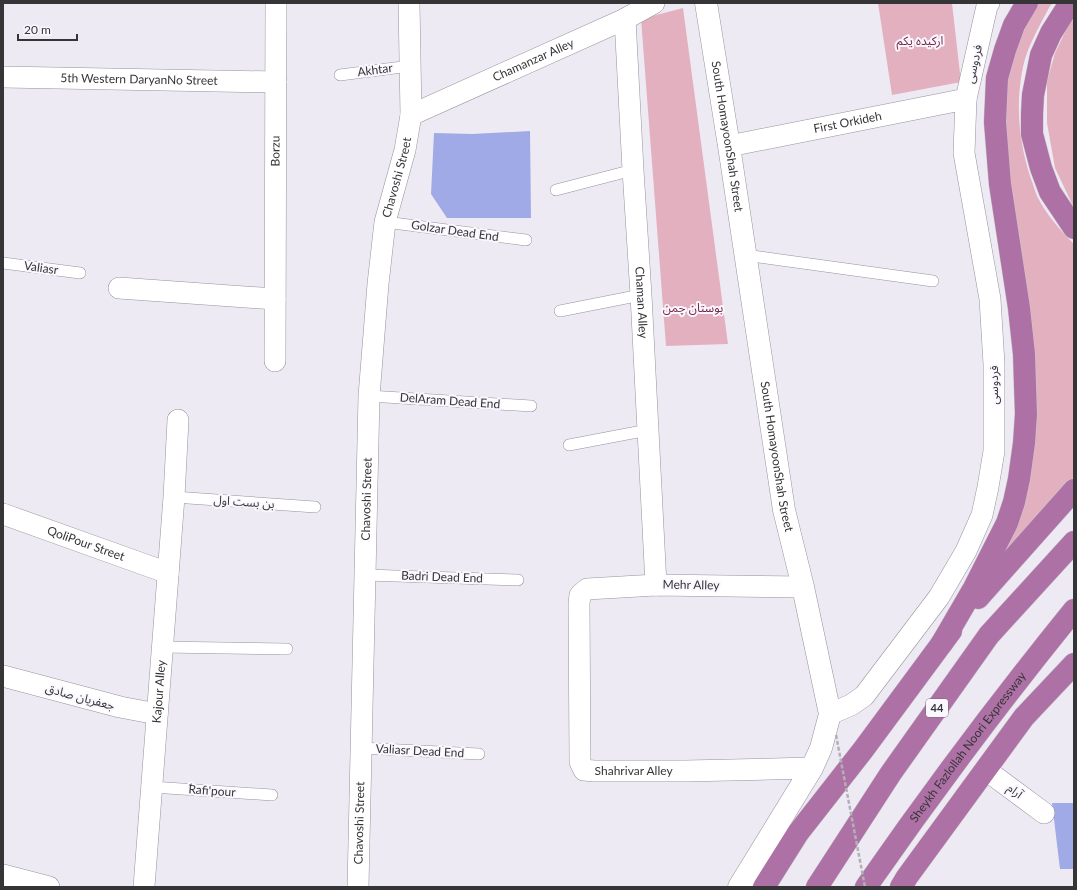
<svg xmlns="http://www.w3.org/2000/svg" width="1077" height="890" viewBox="0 0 1077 890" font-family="Lato,'Noto Sans Arabic',sans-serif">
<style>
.green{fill:#e3b0c0}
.building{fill:#a0aae7}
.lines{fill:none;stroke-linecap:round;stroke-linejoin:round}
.lane-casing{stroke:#96939c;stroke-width:12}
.street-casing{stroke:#96939c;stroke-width:22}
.secondary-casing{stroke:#96939c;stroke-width:23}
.highway-casing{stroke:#cacacb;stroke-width:23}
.lane{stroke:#fff;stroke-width:11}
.street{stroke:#fff;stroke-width:21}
.secondary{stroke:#fff;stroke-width:22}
.highway{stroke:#ae71a6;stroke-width:22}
.path-bridge{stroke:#b3b0b7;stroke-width:2.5;stroke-dasharray:4 2;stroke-linecap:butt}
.labels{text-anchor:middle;stroke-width:4;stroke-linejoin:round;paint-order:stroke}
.shield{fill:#faf8fe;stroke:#706f73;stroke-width:1}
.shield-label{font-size:11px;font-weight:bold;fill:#353437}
.park-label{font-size:12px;fill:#762446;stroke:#faf8fe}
.street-label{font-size:12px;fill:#353437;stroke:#faf8fe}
</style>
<rect width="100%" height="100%" fill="#eeeaf4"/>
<path class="green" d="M 878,3 L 952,3 L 961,82 L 892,95 Z
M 1037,3 L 1053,3 L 1050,6 C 1040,25 1027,47 1023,67 C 1015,105 1019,143 1031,179 C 1033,184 1035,191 1037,196 C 1046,214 1060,230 1074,244 L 1074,477 L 1054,499 L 977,593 L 1020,509 L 1020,258 L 1003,121 L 1008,74 L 1017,43 Z
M 683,8 L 728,344 L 666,346 L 641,19 Z
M 1074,19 L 1074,208 L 1055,168 L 1047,123 L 1047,81 L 1055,53 L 1068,26 Z"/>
<path class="building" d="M 530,131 L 531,218 L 447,218 L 431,194 L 434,133 L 472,134 Z
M 1052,803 L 1074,803 L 1074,869 L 1060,869 Z"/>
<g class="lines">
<defs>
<path id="lane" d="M 340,75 L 410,66
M 556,190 L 633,170
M 385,222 L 526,240
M 745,255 L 933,281
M 3,263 L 80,273
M 560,311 L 641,295
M 369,396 L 531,406
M 569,445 L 648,430
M 174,497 L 315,507
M 365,575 L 518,580
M 162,647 L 287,649
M 361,748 L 479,754
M 152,787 L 272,795"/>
<g id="street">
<path id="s1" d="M 625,19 L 633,170 L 641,295 L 656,585"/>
<path id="s2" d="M 3,77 L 276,82"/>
<path id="s3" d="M 411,115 L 625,19 L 654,3"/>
<path id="s4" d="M 729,146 L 966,99"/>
<path d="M 119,288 L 275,299"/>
<path id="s5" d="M 275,361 L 276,3"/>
<path id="s6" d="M 3,514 L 168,573"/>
<path id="s7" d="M 803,587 L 656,585 L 587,589 L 580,595 L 579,604 L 580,762 L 584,770 L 594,771 L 686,771 L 812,768"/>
<path d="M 3,676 L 120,707 L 157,714"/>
<path d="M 830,714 L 851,705 L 864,696 L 939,597 L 966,551 L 982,515 L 988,487 L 994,451 L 994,364 L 990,299 L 964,153 L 966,99 L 987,6 L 989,3"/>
<path d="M 986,770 L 1044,813"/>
<path d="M 3,875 L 49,887"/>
<path id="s8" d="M 144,887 L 174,497 L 178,420"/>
<path id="s9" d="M 358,887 L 369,396 L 378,284 L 385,222 L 405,150 L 411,115 L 409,3"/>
</g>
<g id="secondary">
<path id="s10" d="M 706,3 L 729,146 L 784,510 L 803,587 L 830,714 L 821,748 L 812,768 L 739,887"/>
</g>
<g id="highway">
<path d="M 1070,3 L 1051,33 L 1041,55 L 1033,95 L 1032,114 L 1032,134 L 1041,168 L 1050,192 L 1074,228"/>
<path d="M 978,598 L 1074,490"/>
<path d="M 942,643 L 974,588 L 1007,523 L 1014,502 L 1019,479 L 1024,443 L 1026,414 L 1024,354 L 1019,308 L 1000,184 L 995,122 L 997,78 L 1005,50 L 1014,25 L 1027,3"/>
<path d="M 764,887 L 798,833 L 863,750 L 951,631"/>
<path d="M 817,887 L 891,773 L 989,635 L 1074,542"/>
<path id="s11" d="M 866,887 C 932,792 1001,700 1074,610"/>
<path d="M 901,887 L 907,877 L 1024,717 L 1074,664"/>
</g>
</defs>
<use href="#lane" class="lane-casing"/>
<use href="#street" class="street-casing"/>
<use href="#secondary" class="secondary-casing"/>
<use href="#highway" class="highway-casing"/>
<use href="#lane" class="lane"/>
<use href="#street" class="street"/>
<use href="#secondary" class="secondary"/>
<use href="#highway" class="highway"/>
<path class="path-bridge" d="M 836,735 L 865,887"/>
</g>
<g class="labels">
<rect class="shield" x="926" y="699" width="22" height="18" rx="3"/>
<g class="shield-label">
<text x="937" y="712">44</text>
</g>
<g class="park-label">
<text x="920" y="45">ارکیده یکم</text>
<text x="693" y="312">بوستان چمن</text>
</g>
<g class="street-label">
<text dy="4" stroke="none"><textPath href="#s3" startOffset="134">Chamanzar Alley</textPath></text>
<text transform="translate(974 64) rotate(-77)" y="4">فردوسی</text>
<text transform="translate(375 70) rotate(-7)" y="4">Akhtar</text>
<text dy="4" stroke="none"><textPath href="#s2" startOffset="136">5th Western DaryanNo Street</textPath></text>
<text dy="4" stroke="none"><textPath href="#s4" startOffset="121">First Orkideh</textPath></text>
<text dy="4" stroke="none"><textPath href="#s10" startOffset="135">South HomayoonShah Street</textPath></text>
<text dy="4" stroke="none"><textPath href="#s5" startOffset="210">Borzu</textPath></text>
<text dy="4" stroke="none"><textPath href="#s9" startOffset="712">Chavoshi Street</textPath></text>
<text transform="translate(455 231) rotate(8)" y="4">Golzar Dead End</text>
<text transform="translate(41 268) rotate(8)" y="4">Valiasr</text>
<text dy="4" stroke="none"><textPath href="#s1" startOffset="284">Chaman Alley</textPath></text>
<text transform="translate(994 385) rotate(-90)" y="4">فردوسی</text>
<text transform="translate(450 401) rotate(4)" y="4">DelAram Dead End</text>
<text dy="4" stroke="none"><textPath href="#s10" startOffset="459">South HomayoonShah Street</textPath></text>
<text dy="4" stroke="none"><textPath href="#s9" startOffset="388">Chavoshi Street</textPath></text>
<text transform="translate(244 502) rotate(4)" y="4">بن بست اول</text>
<text dy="4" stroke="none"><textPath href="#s6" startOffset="88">QoliPour Street</textPath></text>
<text transform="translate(442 577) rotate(2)" y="4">Badri Dead End</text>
<text transform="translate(691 585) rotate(1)" y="4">Mehr Alley</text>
<text dy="4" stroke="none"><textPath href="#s8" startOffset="196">Kajour Alley</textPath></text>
<text transform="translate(80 697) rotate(15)" y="4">جعفریان صادق</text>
<text dy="4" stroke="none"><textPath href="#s11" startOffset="173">Sheykh Fazlollah Noori Expressway</textPath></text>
<text transform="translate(420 751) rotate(3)" y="4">Valiasr Dead End</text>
<text dy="4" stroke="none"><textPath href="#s7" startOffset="451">Shahrivar Alley</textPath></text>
<text transform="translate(212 791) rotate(4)" y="4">ًRafi'pour</text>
<text transform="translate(1015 791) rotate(37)" y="4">آرام</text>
<text dy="4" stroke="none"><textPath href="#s9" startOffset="64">Chavoshi Street</textPath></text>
</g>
</g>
<rect width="1077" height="890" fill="none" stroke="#353437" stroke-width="8"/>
<path d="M18 34v6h59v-6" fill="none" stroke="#353437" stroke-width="2"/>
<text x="24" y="34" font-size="12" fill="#353437" stroke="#faf8fe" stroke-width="3" paint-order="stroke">20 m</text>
</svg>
